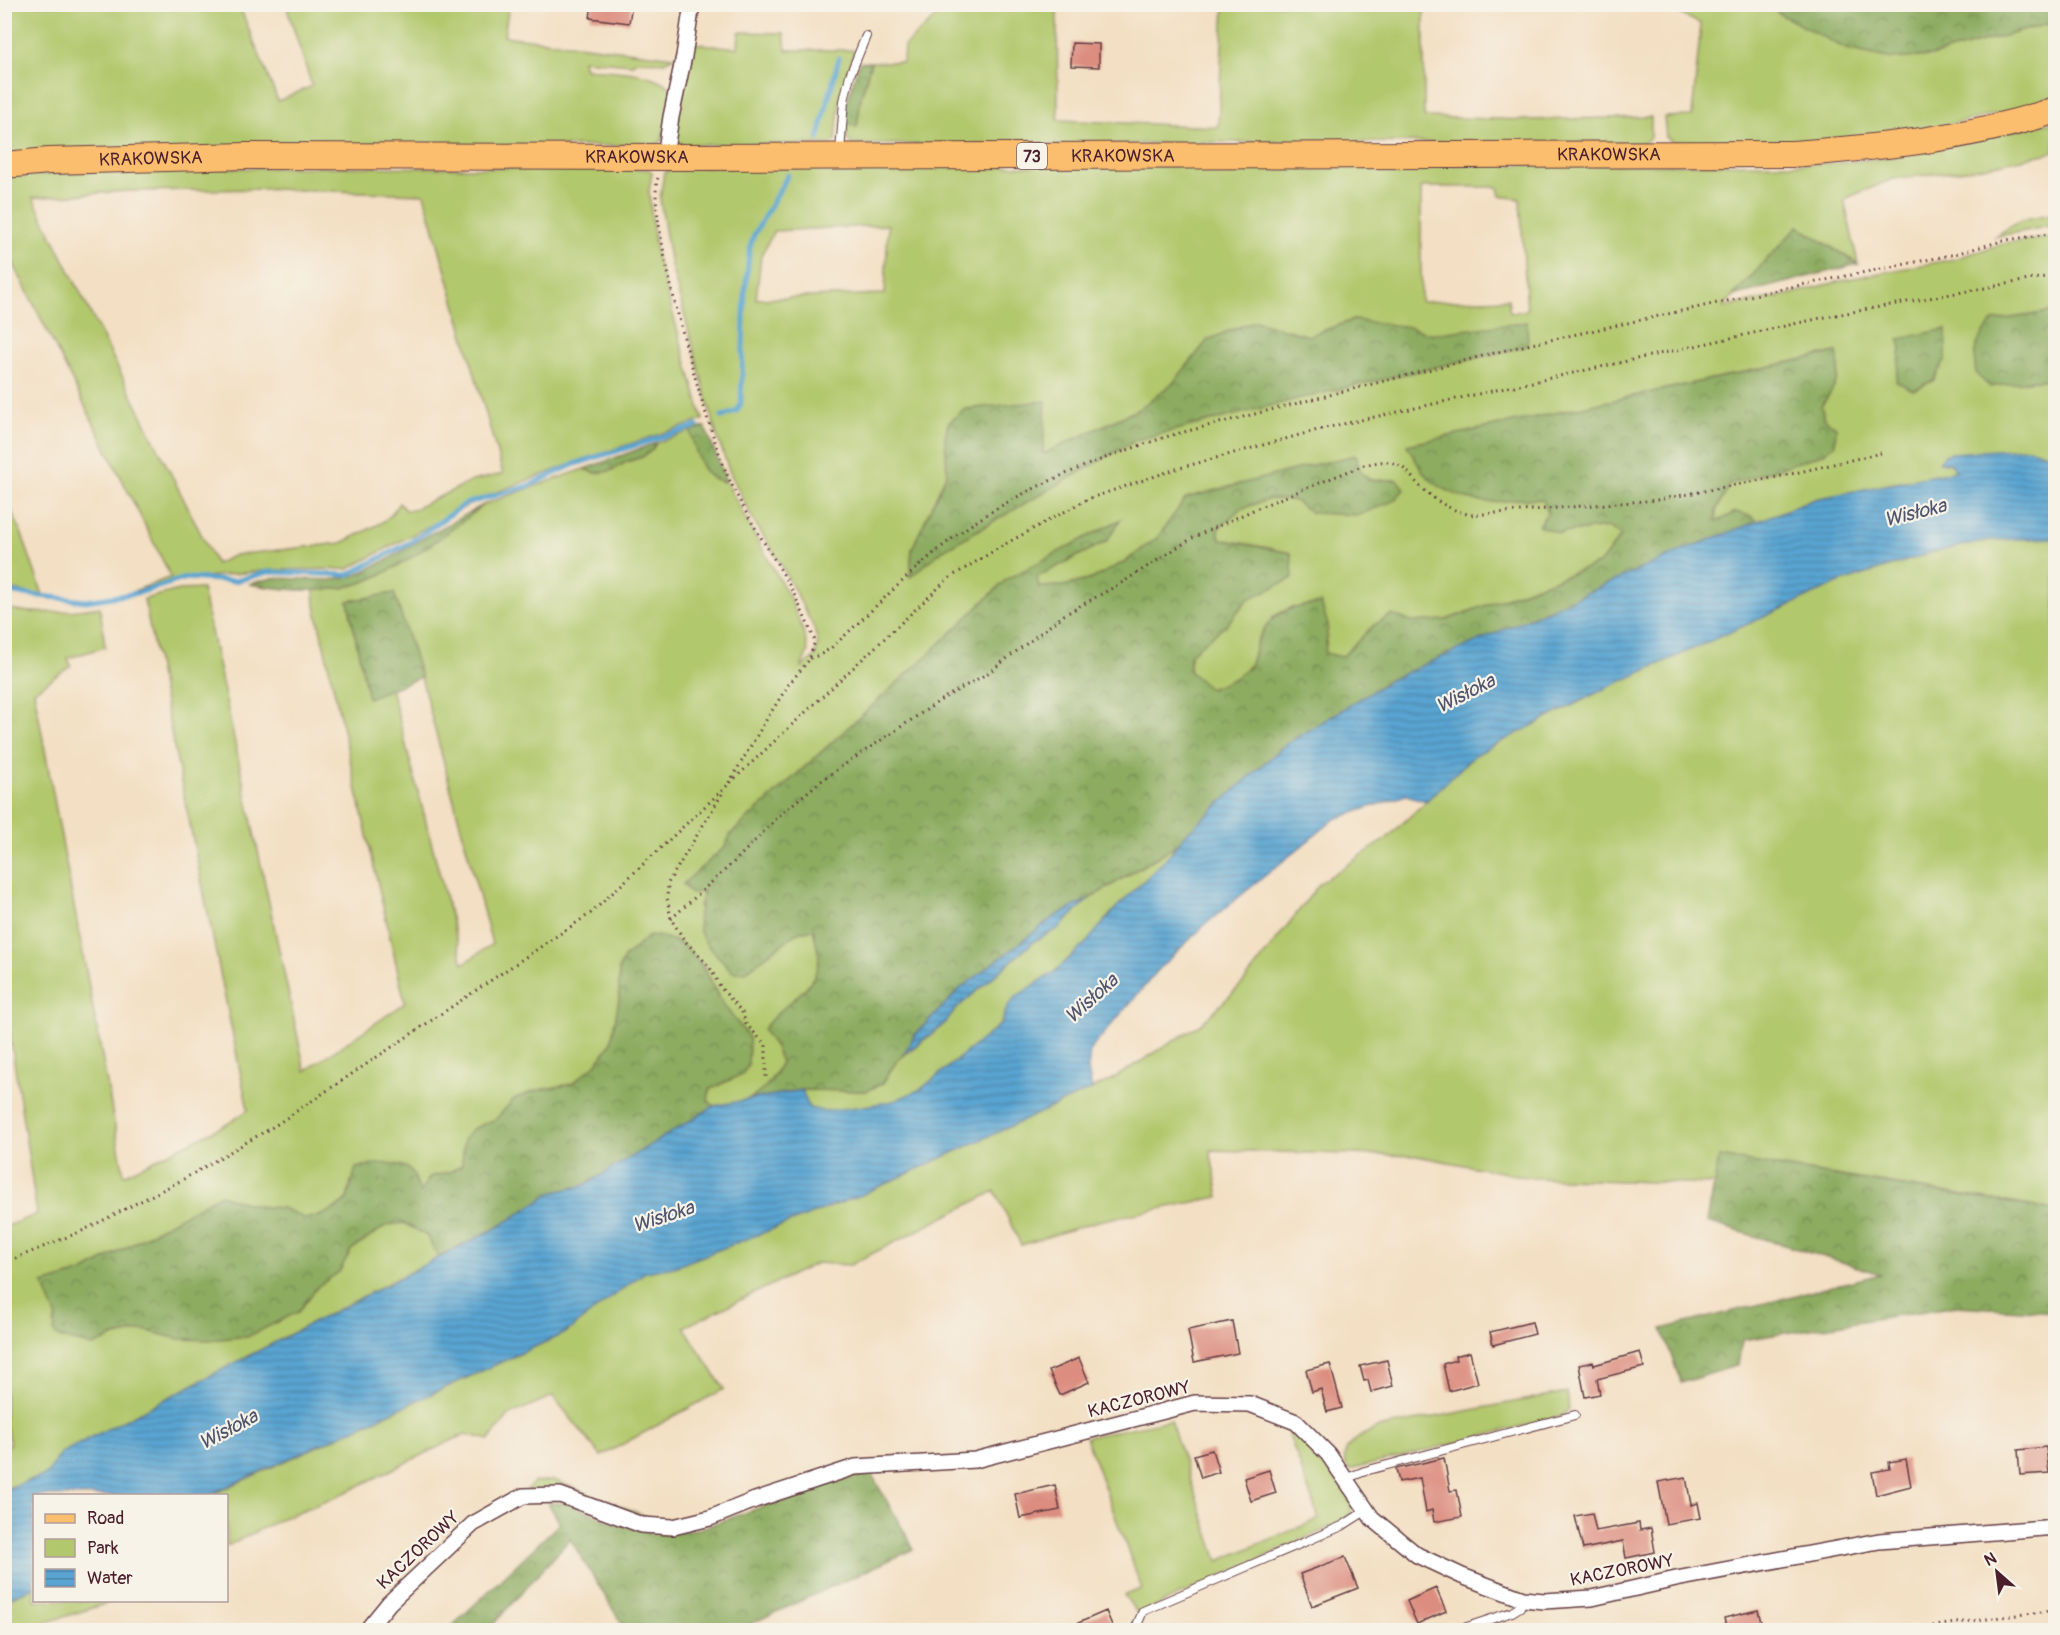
<svg xmlns="http://www.w3.org/2000/svg" width="2060" height="1635" viewBox="0 0 2060 1635" font-family="Pangolin,sans-serif">
<style>
.green{fill:#b2c86d;stroke:#7e744c;stroke-width:1.5;fill-rule:evenodd}
.forest{fill:url(#forest-crowns);stroke:#6c6646;stroke-width:1.5}
.water{fill:url(#water-rules);stroke:#52627e;stroke-width:1.5}
.lines{fill:none;stroke-linecap:round;stroke-linejoin:round}
.stream{stroke:#59a4d1;stroke-width:5}
.building{fill:#dc8d7f}
.lane-casing{stroke:#633c42;stroke-width:10}
.street-casing{stroke:#633c42;stroke-width:18}
.primary-casing{stroke:#633c42;stroke-width:28}
.path{stroke:#633c42;stroke-width:3;stroke-dasharray:1.5 4.5;stroke-linecap:butt}
.lane{stroke:#fff;stroke-width:8}
.street{stroke:#fff;stroke-width:15}
.primary{stroke:#fbbe6e;stroke-width:26}
.labels{text-anchor:middle;stroke-width:4.5;stroke-linejoin:round;paint-order:stroke}
.shield{fill:#f7f3e8;stroke:#7e5f64;stroke-width:1.5}
.shield-label{font-size:16px;font-weight:bold;fill:#4a1f2b}
.street-label{font-size:18px;fill:#4a1f2b;stroke:#f7f3e8}
.water-label{font-size:20px;font-style:italic;fill:#50546d;stroke:#f7f3e8}
</style>
<defs>
<pattern id="forest-crowns" width="20" height="18" patternUnits="userSpaceOnUse" patternTransform="scale(1.5)"><rect width="20" height="18" fill="#8dac60"/><path d="M2 6a3 3 0 1 1 6 0M12 15a3 3 0 1 1 6 0" fill="none" stroke="#758b4f"/></pattern>
<pattern id="water-rules" width="6" height="5" patternUnits="userSpaceOnUse" patternTransform="scale(1.5)"><rect width="6" height="5" fill="#59a4d1"/><path d="M0 2.5h6" fill="none" stroke="#4c85aa"/></pattern>
</defs>
<rect width="100%" height="100%" fill="#f7f3e8"/>
<filter id="ink" filterUnits="userSpaceOnUse"><feTurbulence type="fractalNoise" baseFrequency=".0167" numOctaves="2"/><feDisplacementMap in="SourceGraphic" scale="12" xChannelSelector="R" yChannelSelector="G"/><feConvolveMatrix kernelMatrix="1 2 1 2 8 2 1 2 1" color-interpolation-filters="sRGB"/></filter>
<filter id="wash" filterUnits="userSpaceOnUse"><feTurbulence type="fractalNoise" baseFrequency=".008" numOctaves="4" result="noise"/><feDisplacementMap in="SourceGraphic" scale="24" xChannelSelector="R" yChannelSelector="G"/><feGaussianBlur stdDeviation="1.35" result="paint"/><feColorMatrix in="noise" values="0 0 0 0 0 0 0 0 0 0 0 0 0 0 0 0 0 1.4 0 .05"/><feComposite in="paint" operator="in"/></filter>
<g filter="url(#wash)">
<rect width="100%" height="100%" fill="#f3dfc3"/>
<path class="green" d="M 1424,4 L 1424,117 L 1529,120 L 1651,117 L 1651,137 L 1644,143 L 1217,142 L 1059,145 L 851,144 L 847,139 L 846,123 L 857,126 L 861,97 L 871,62 L 903,62 L 904,46 L 949,5 L 1057,5 L 1058,120 L 1218,127 L 1224,5 Z
M 5,5 L 239,5 L 278,101 L 312,86 L 286,5 L 509,5 L 504,36 L 674,57 L 664,62 L 636,61 L 633,64 L 583,60 L 585,69 C 610,71 657,70 673,91 L 662,140 L 657,145 L 5,154 Z
M 1662,5 L 1768,5 L 1778,13 L 1931,56 L 2055,22 L 2055,96 C 1992,119 1922,131 1855,138 C 1794,145 1732,142 1672,142 L 1666,137 L 1664,117 L 1692,116 L 1701,24 Z
M 739,32 L 784,33 L 786,50 L 853,50 L 854,53 L 840,99 L 836,140 L 831,144 L 687,145 L 676,143 L 673,139 L 692,43 L 738,48 Z
M 2055,121 L 2055,152 L 1974,169 L 1893,179 L 1844,199 L 1858,264 L 1798,227 L 1723,307 L 1787,295 L 1848,279 L 1954,259 L 2005,243 L 2055,237 L 2055,311 L 1993,321 L 2034,380 L 2055,380 L 2055,454 L 2046,454 L 2028,448 L 1951,464 L 1957,471 L 1815,499 L 1758,521 L 1751,516 L 1716,523 L 1716,511 L 1730,484 L 1823,454 L 1825,419 L 1821,406 C 1835,388 1843,375 1836,352 L 1408,445 L 1425,474 L 1490,502 L 1525,498 L 1543,500 L 1548,512 L 1539,525 L 1559,533 L 1608,527 L 1621,536 L 1600,563 L 1446,620 L 1413,622 L 1391,615 L 1374,625 L 1342,657 L 1325,654 L 1327,625 L 1292,607 L 1274,616 L 1257,641 L 1251,664 L 1232,681 L 1209,689 L 1190,672 L 1190,654 L 1227,624 L 1248,599 L 1293,578 L 1274,549 L 1220,539 L 1218,529 L 1240,509 L 1270,499 L 1293,500 L 1312,513 L 1397,480 L 1370,480 L 1360,470 L 1356,456 L 1313,465 L 1187,498 L 1157,538 L 1126,561 L 1092,579 L 1063,586 L 1039,587 L 1036,577 L 1107,541 L 1007,579 L 928,655 L 731,834 L 725,847 L 683,884 L 704,890 L 699,906 L 720,958 L 733,972 L 745,972 L 799,931 L 814,930 C 814,938 819,951 819,958 C 818,992 779,1004 763,1030 L 775,1047 L 781,1062 C 762,1100 753,1099 714,1106 L 707,1100 L 710,1089 L 743,1074 L 748,1064 L 749,1038 L 726,1009 L 703,965 L 679,942 L 650,935 L 624,958 L 619,969 L 619,1000 L 611,1043 L 597,1063 L 572,1084 L 534,1091 L 505,1110 L 496,1119 L 472,1129 L 464,1140 L 462,1165 L 450,1172 L 430,1177 L 420,1194 L 413,1173 L 351,1181 L 347,1199 L 338,1207 L 321,1216 L 304,1218 L 282,1208 L 256,1206 L 219,1195 L 83,1272 L 44,1284 L 56,1315 L 54,1324 L 93,1346 L 115,1336 L 144,1330 L 179,1339 L 298,1312 L 318,1286 L 339,1272 L 351,1250 L 387,1225 L 404,1223 L 426,1235 L 439,1257 L 61,1453 L 46,1475 L 5,1489 L 5,1449 L 10,1444 L 5,1422 L 5,1350 L 8,1348 L 8,1325 L 5,1324 L 5,1227 L 37,1214 L 4,994 L 5,607 C 31,617 72,611 100,607 L 105,647 L 68,658 L 71,666 L 34,691 L 124,1175 L 229,1123 L 248,1110 L 144,599 L 179,590 L 202,589 L 305,1071 L 405,1003 L 315,606 L 314,590 L 343,588 L 380,575 L 435,542 L 485,504 L 584,469 L 596,473 L 610,471 L 626,462 L 642,457 L 652,450 L 656,443 L 690,431 L 704,470 L 722,482 L 726,481 L 750,527 L 789,596 L 804,633 L 808,651 L 801,668 L 815,656 L 818,642 L 813,626 L 778,559 L 753,520 L 730,473 L 716,433 L 671,265 L 660,199 L 664,173 L 674,167 L 1807,164 L 1841,163 L 1908,155 ZM 1421,187 L 1498,187 L 1500,196 L 1520,199 L 1527,310 L 1510,313 L 1508,299 L 1421,302 ZM 888,225 L 885,294 L 756,299 L 761,256 L 774,231 ZM 1353,320 L 1431,334 L 1458,332 L 1297,399 L 1136,440 L 943,550 L 910,576 L 912,549 L 947,473 L 1043,455 L 1100,429 L 1139,409 L 1174,382 L 1208,340 L 1255,321 L 1308,336 ZM 1899,339 L 1946,358 L 1933,381 L 1913,390 L 1897,381 L 1901,349 ZM 394,593 L 421,677 L 492,944 L 463,964 L 391,688 L 368,697 L 348,601 Z
M 334,167 L 648,169 L 652,172 L 649,192 L 656,255 L 703,420 L 584,459 L 484,497 L 348,569 L 271,570 L 187,579 L 134,591 L 171,577 L 5,247 L 5,177 L 116,170 ZM 271,189 L 424,194 L 503,474 L 472,481 L 412,510 L 405,510 L 399,503 L 391,515 L 381,523 L 342,543 L 235,555 L 216,564 L 33,198 L 128,191 Z
M 2055,213 L 2055,225 L 1994,237 L 2021,220 Z
M 5,498 L 20,529 L 43,595 L 5,589 Z
M 2055,538 L 2055,1210 L 1719,1157 L 1715,1184 L 1532,1178 L 1417,1156 L 1210,1150 L 1219,1197 L 1098,1221 L 1021,1245 L 995,1191 L 850,1265 L 817,1263 L 684,1327 L 724,1389 L 601,1456 L 553,1396 L 509,1415 L 489,1440 L 465,1434 L 334,1498 L 285,1517 L 227,1546 L 226,1496 L 209,1496 L 565,1333 L 645,1272 L 674,1267 L 861,1195 L 1111,1080 L 1201,1024 L 1244,982 L 1320,883 L 1386,839 L 1475,755 L 1606,688 L 1839,583 L 1930,553 L 1989,540 Z
M 1178,844 L 1163,862 L 1116,908 L 1086,943 L 1053,973 L 1017,996 L 1008,1006 L 1001,1024 L 921,1089 L 894,1101 L 859,1107 L 823,1111 L 809,1108 L 802,1090 L 866,1091 L 882,1084 L 896,1062 L 942,1026 L 957,1008 L 1036,940 L 1058,929 L 1089,899 Z
M 1567,1392 L 1569,1409 L 1562,1416 L 1349,1470 C 1334,1448 1360,1436 1377,1428 Z
M 1170,1420 L 1218,1561 L 1319,1519 L 1287,1429 L 1306,1442 L 1351,1500 C 1354,1516 1348,1517 1335,1525 L 1138,1614 L 1124,1595 L 1142,1589 L 1086,1437 Z
M 554,1480 L 646,1516 L 527,1490 L 534,1482 Z
M 34,1587 L 34,1600 L 114,1601 L 22,1630 L 5,1630 L 5,1600 Z"/>
<path class="forest" d="M 1768,5 L 2055,5 L 2055,22 L 1931,56 L 1892,59 L 1846,49 L 1778,13 Z
M 859,62 L 871,62 L 861,97 L 857,127 L 846,123 L 847,103 Z
M 1798,226 L 1858,264 L 1733,296 Z
M 2055,311 L 2055,380 L 2034,380 L 1990,387 L 1976,374 C 1972,345 1976,343 1993,321 Z
M 1353,320 L 1410,327 L 1431,334 L 1527,322 L 1528,346 L 1297,399 L 1136,440 L 943,550 L 910,577 L 912,549 L 947,473 L 945,437 L 948,423 L 965,409 L 1046,401 L 1043,454 L 1139,409 L 1174,382 L 1208,340 L 1231,330 L 1255,321 L 1308,336 Z
M 1946,329 L 1946,358 L 1933,381 L 1913,390 L 1896,381 L 1901,349 L 1899,339 Z
M 1837,352 C 1842,377 1836,386 1821,406 L 1825,419 L 1836,427 L 1835,444 L 1823,454 L 1730,484 L 1716,511 L 1716,522 L 1736,512 L 1751,516 L 1758,521 L 1686,549 L 1392,679 L 1285,745 L 1187,833 L 1178,844 L 1089,899 L 1054,917 L 961,988 L 914,1036 L 904,1054 L 896,1062 L 882,1084 L 866,1091 L 802,1090 L 751,1099 L 771,1082 L 781,1062 L 775,1047 L 763,1030 C 779,1004 817,992 819,958 C 819,951 814,939 814,930 L 799,931 L 745,972 L 733,972 C 703,939 690,939 704,891 L 691,894 L 683,884 L 725,847 L 731,834 L 928,655 L 1007,579 L 1121,519 L 1107,541 L 1037,577 L 1039,587 L 1063,586 L 1092,579 L 1126,561 L 1157,538 L 1186,498 L 1313,465 L 1356,455 L 1360,470 L 1369,480 L 1397,480 L 1405,489 L 1393,501 L 1359,515 L 1312,513 L 1293,500 L 1270,499 L 1240,509 L 1218,529 L 1220,539 L 1291,553 L 1293,578 L 1248,599 L 1227,624 L 1190,654 L 1190,672 L 1210,689 C 1225,683 1239,678 1250,665 C 1254,659 1254,650 1257,643 C 1269,611 1291,607 1321,603 L 1328,625 L 1325,653 L 1342,657 L 1374,625 L 1392,615 L 1413,622 L 1446,620 L 1600,563 L 1621,536 L 1608,527 L 1559,533 L 1539,526 L 1548,512 L 1543,500 C 1524,497 1510,501 1491,502 C 1469,502 1438,490 1424,473 C 1417,465 1413,454 1407,445 Z
M 705,427 L 726,481 C 701,483 696,450 690,431 Z
M 656,443 L 652,450 L 642,457 L 626,462 L 610,471 L 596,473 L 584,469 Z
M 485,504 C 447,533 388,581 341,588 C 310,593 279,589 249,584 L 273,578 L 330,580 L 356,575 L 387,560 L 432,533 Z
M 394,593 L 421,677 L 368,698 L 348,601 Z
M 650,935 C 701,940 701,974 726,1008 C 733,1018 742,1027 749,1038 L 748,1064 L 743,1074 L 710,1089 L 708,1100 L 714,1106 L 585,1185 L 551,1193 L 502,1225 L 439,1257 L 426,1235 L 404,1223 L 387,1225 L 351,1250 L 339,1272 L 318,1286 L 298,1312 L 249,1336 L 210,1340 L 179,1339 L 144,1330 L 115,1336 L 93,1346 L 61,1338 L 54,1333 L 56,1315 L 43,1284 L 83,1272 L 219,1195 L 256,1206 L 282,1208 L 304,1218 L 320,1216 L 338,1207 L 347,1199 L 356,1168 C 372,1164 404,1158 414,1175 C 416,1181 418,1188 420,1193 L 430,1177 L 450,1172 L 462,1165 L 464,1140 L 472,1129 L 496,1119 L 514,1099 L 534,1091 L 572,1084 L 597,1063 L 611,1043 L 619,1000 L 619,969 L 624,958 Z
M 1719,1157 L 2055,1210 L 2055,1312 L 1956,1306 L 1742,1340 L 1738,1365 L 1681,1383 L 1662,1329 L 1881,1274 L 1707,1222 Z
M 871,1473 L 914,1549 L 737,1630 L 626,1630 L 570,1539 L 488,1630 L 448,1630 L 560,1523 L 548,1503 L 568,1503 L 614,1523 L 656,1534 L 699,1529 L 833,1482 Z"/>
<path class="water" d="M 2028,448 L 2046,454 L 2055,454 L 2055,538 L 1989,540 L 1930,553 L 1839,583 L 1606,688 L 1475,755 L 1426,801 L 1406,795 L 1335,819 L 1207,923 L 1160,968 L 1090,1050 L 1088,1070 L 1092,1089 L 861,1195 L 674,1267 L 645,1272 L 565,1333 L 209,1495 L 34,1496 L 34,1587 L 5,1600 L 5,1489 L 46,1475 L 61,1453 L 502,1225 L 551,1193 L 585,1185 L 714,1106 L 802,1090 L 809,1108 L 823,1111 L 859,1107 L 894,1101 L 921,1089 L 1001,1024 L 1008,1006 L 1017,996 L 1053,973 L 1086,943 L 1116,908 L 1163,862 L 1187,833 L 1285,745 L 1392,679 L 1686,549 L 1815,499 L 1956,471 L 1951,464 L 1939,462 L 1945,455 L 1952,453 Z
M 1089,899 L 1058,929 L 1036,940 L 957,1008 L 942,1026 L 904,1054 L 914,1036 L 961,988 L 1054,917 Z"/>
<g class="lines">
<path class="stream" d="M 818,139 L 839,58
M 722,417 L 737,411 L 741,403 L 745,291 L 750,247 L 754,235 L 788,175
M 4,592 L 86,601 L 138,593 L 186,578 L 235,581 L 268,572 L 348,575 L 411,542 L 465,504 L 528,486 L 575,464 L 697,426"/>
</g>
<g id="blocks">
<path class="building" d="M 592,4 L 632,4 L 629,23 L 590,18 Z
M 1072,43 L 1099,44 L 1099,67 L 1071,66 Z
M 1232,1321 L 1238,1353 L 1194,1362 L 1188,1330 Z
M 1532,1322 L 1535,1334 L 1493,1345 L 1490,1332 Z
M 1470,1352 L 1478,1383 L 1449,1391 L 1443,1364 L 1456,1360 L 1455,1356 Z
M 1640,1352 L 1644,1367 L 1597,1379 L 1600,1394 L 1585,1397 L 1579,1365 L 1593,1362 L 1594,1365 Z
M 1079,1358 L 1089,1382 L 1060,1395 L 1049,1371 Z
M 1387,1360 L 1393,1386 L 1371,1392 L 1368,1380 L 1364,1381 L 1360,1366 Z
M 1330,1364 L 1342,1408 L 1327,1412 L 1321,1389 L 1312,1392 L 1306,1370 Z
M 2046,1447 L 2049,1473 L 2020,1475 L 2018,1450 Z
M 1212,1450 L 1219,1472 L 1201,1478 L 1194,1455 Z
M 1444,1458 L 1450,1491 L 1457,1490 L 1462,1517 L 1434,1522 L 1432,1510 L 1426,1512 L 1420,1478 L 1399,1482 L 1396,1469 Z
M 1906,1459 L 1911,1486 L 1876,1495 L 1872,1472 L 1890,1469 L 1889,1462 Z
M 1269,1470 L 1276,1493 L 1251,1501 L 1244,1478 Z
M 1686,1477 L 1691,1505 L 1698,1503 L 1701,1518 L 1666,1524 L 1658,1482 Z
M 1055,1485 L 1060,1510 L 1020,1518 L 1015,1494 Z
M 1592,1513 L 1596,1531 L 1639,1523 L 1640,1530 L 1651,1528 L 1655,1552 L 1626,1558 L 1623,1541 L 1583,1549 L 1575,1516 Z
M 1345,1557 L 1358,1588 L 1312,1606 L 1300,1574 Z
M 1436,1588 L 1446,1611 L 1417,1624 L 1407,1601 Z
M 1758,1610 L 1763,1630 L 1727,1630 L 1724,1618 Z
M 1106,1611 L 1114,1630 L 1062,1630 Z"/>
</g>
</g>
<g filter="url(#ink)">
<use href="#blocks" fill-opacity="0" stroke="#633c42" stroke-width="1.5"/>
<g class="lines">
<defs>
<path id="lane" d="M 840,152 L 844,101 L 850,75 L 866,36
M 1345,1479 L 1365,1471 L 1575,1415
M 1135,1630 L 1143,1611 L 1342,1526 L 1367,1510
M 1458,1630 L 1512,1612 L 1520,1607 L 1523,1599"/>
<path id="street" d="M 665,157 L 671,117 L 684,56 L 692,4
M 367,1630 L 389,1603 L 473,1524 L 523,1496 L 560,1495 L 642,1525 L 673,1527 L 710,1518 L 755,1500 L 855,1467 L 975,1460 L 1195,1403 L 1250,1404 L 1296,1422 L 1328,1454 L 1372,1518 L 1417,1555 L 1462,1576 L 1523,1599 L 1544,1601 L 1592,1598 L 1676,1579 L 1879,1541 L 2056,1527"/>
<g id="primary">
<path id="s1" d="M 4,165 L 49,161 L 246,156 L 665,157 L 1792,154 C 1882,147 1969,139 2056,110"/>
</g>
</defs>
<use href="#lane" class="lane-casing"/>
<use href="#street" class="street-casing"/>
<use href="#primary" class="primary-casing"/>
<path class="path" d="M 658,178 C 644,214 710,439 730,481 C 746,516 767,546 786,579 C 797,599 806,620 815,641 L 809,660 L 789,684 L 768,717 L 727,786
M 810,658 L 820,655 L 831,648 C 876,608 916,564 965,529 C 1027,485 1101,458 1172,435 L 1518,347 L 1786,288 L 1951,255 L 2006,240 L 2056,233
M 722,794 L 668,883 L 667,898 L 671,919 L 685,941 L 709,966 L 721,988 L 742,1012 L 746,1024 L 766,1045 L 766,1079
M 671,919 L 736,860 L 783,812 L 826,777 L 944,698 L 988,673 L 1064,615 L 1123,582 L 1194,537 L 1262,506 L 1364,465 C 1374,463 1383,460 1393,463 C 1405,466 1410,476 1418,484 C 1434,500 1449,510 1471,515 L 1657,500 L 1782,476 L 1881,453
M 4,1263 L 82,1231 L 182,1180 L 276,1125 L 591,913 L 949,578 L 1007,543 L 1088,499 L 1176,469 L 1325,428 L 1830,316 L 2056,275
M 1903,1630 L 2056,1610"/>
<use href="#lane" class="lane"/>
<use href="#street" class="street"/>
<use href="#primary" class="primary"/>
</g>
</g>
<g class="labels">
<rect class="shield" x="1017" y="143" width="30" height="26" rx="4.5"/>
<g class="shield-label">
<text x="1032" y="162">73</text>
</g>
<g class="street-label">
<text dy="6" stroke="none"><textPath href="#s1" startOffset="1605">KRAKOWSKA</textPath></text>
<text dy="6" stroke="none"><textPath href="#s1" startOffset="1119">KRAKOWSKA</textPath></text>
<text dy="6" stroke="none"><textPath href="#s1" startOffset="633">KRAKOWSKA</textPath></text>
<text dy="6" stroke="none"><textPath href="#s1" startOffset="147">KRAKOWSKA</textPath></text>
<text transform="translate(1139 1399) rotate(-14)" y="6">KACZOROWY</text>
<text transform="translate(418 1550) rotate(-43)" y="6">KACZOROWY</text>
<text transform="translate(1622 1570) rotate(-11)" y="6">KACZOROWY</text>
</g>
<g class="water-label">
<text transform="translate(1915 512) rotate(-14)" y="7">Wisłoka</text>
<text transform="translate(1465 693) rotate(-27)" y="7">Wisłoka</text>
<text transform="translate(1091 998) rotate(-42)" y="7">Wisłoka</text>
<text transform="translate(663 1216) rotate(-18)" y="7">Wisłoka</text>
<text transform="translate(228 1429) rotate(-28)" y="7">Wisłoka</text>
</g>
</g>
<rect width="2060" height="1635" fill="none" stroke="#f7f3e8" stroke-width="24"/>
<rect x="33" y="1494" width="195" height="108" fill="#f7f3e8" stroke="#b29e9c" stroke-width="1.5"/>
<rect x="45" y="1514" width="30" height="9" fill="#fbbe6e" stroke="#b29e9c" stroke-width="1.5"/>
<text x="87" y="1524" font-size="18" fill="#4a1f2b">Road</text>
<rect x="45" y="1539" width="30" height="18" fill="#b2c86d" stroke="#b29e9c" stroke-width="1.5"/>
<text x="87" y="1554" font-size="18" fill="#4a1f2b">Park</text>
<rect x="45" y="1569" width="30" height="18" fill="url(#water-rules)" stroke="#b29e9c" stroke-width="1.5"/>
<text x="87" y="1584" font-size="18" fill="#4a1f2b">Water</text>
<g transform="translate(1997 1572) rotate(332)" stroke="#f7f3e8" stroke-width="4.5" paint-order="stroke">
<path d="M0-4.5L10 22L0 15L-10 22Z" fill="#4a1f2b"/>
<text y="-9" font-size="16" font-weight="bold" text-anchor="middle" fill="#4a1f2b">N</text>
</g>
</svg>
